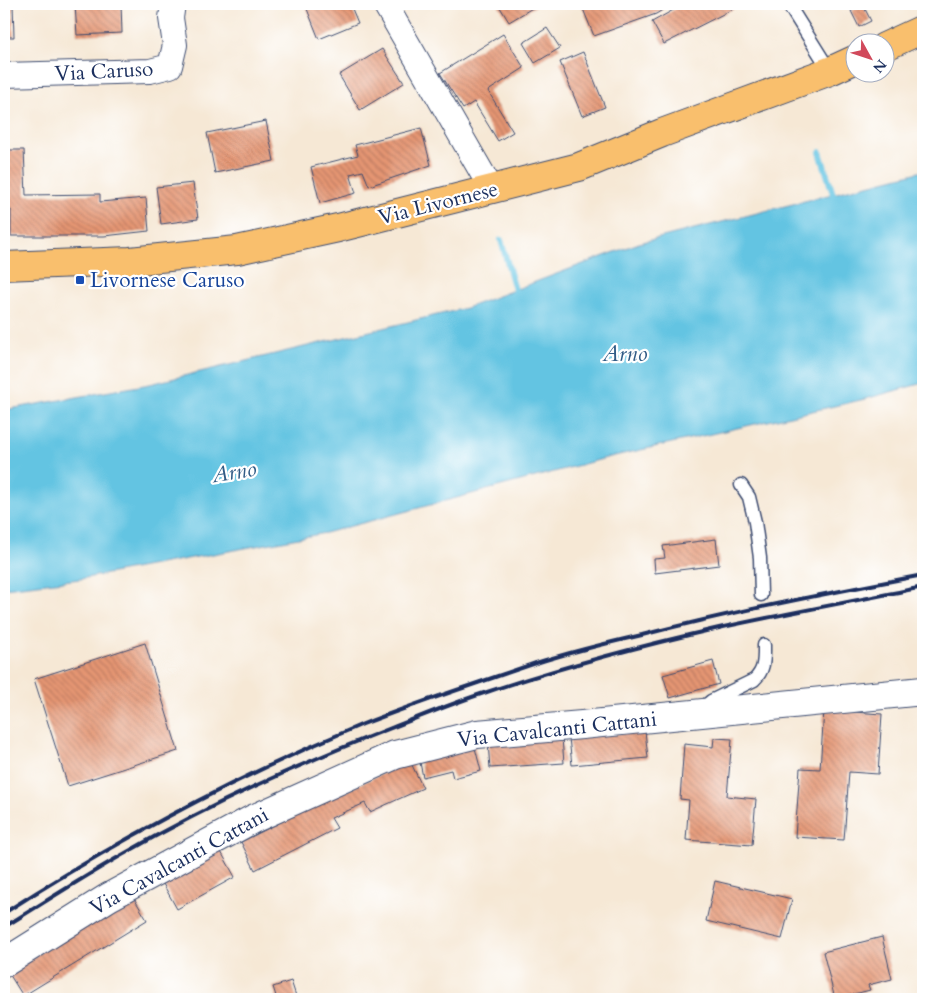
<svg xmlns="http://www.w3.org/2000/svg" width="927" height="1003" viewBox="0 0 927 1003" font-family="Cardo,serif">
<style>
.water{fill:#64c4e2;stroke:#407aa0}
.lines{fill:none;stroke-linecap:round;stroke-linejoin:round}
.stream{stroke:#64c4e2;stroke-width:6}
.building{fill:url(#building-back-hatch)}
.service-casing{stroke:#3c4b70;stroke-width:15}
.minor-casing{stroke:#3c4b70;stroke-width:26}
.tertiary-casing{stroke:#3c4b70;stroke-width:30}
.primary-casing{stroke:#3c4b70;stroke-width:30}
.service{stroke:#fff;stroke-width:12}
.minor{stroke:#fff;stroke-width:24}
.tertiary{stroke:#fff;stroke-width:28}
.primary{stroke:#f9bf6d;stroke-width:28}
.rail{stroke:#1b2f5e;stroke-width:4}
.transit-dot{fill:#1a4fb4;stroke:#fff;stroke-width:2}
.labels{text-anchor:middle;stroke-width:4.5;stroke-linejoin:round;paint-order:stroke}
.street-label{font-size:21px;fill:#1b2f5e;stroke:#fff}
.transit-label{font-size:21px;fill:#164399;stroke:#fff;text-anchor:start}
.water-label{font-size:22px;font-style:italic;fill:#315c86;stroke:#fff}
</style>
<defs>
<pattern id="building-back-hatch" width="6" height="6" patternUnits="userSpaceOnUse" patternTransform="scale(1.25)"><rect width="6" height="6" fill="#e59572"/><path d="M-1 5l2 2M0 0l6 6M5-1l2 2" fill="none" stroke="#b97a61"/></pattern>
</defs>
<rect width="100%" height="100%" fill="#fff"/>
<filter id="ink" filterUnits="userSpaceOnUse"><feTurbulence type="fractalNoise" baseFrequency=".02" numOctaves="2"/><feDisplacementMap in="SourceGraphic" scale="10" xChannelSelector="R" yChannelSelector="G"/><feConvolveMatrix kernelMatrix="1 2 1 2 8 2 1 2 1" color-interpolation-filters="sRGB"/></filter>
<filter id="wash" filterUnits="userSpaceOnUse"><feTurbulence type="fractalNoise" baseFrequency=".0096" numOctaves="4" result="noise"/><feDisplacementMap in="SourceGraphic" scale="20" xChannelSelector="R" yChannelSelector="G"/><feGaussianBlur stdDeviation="1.12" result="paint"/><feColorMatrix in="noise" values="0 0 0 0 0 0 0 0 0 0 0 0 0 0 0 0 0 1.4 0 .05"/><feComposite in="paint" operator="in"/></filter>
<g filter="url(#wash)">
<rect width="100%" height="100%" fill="#f6e8d5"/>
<path class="water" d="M 923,171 L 923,383 L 865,399 L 610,457 L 325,533 L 80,579 L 4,588 L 4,410 L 150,384 L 466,308 L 639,243 Z"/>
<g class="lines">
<path class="stream" d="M 820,152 L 833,194
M 501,240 L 515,290"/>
</g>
<g id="blocks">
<path class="building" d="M 4,4 L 13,4 L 14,37 L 4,37 Z
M 75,4 L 121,4 L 122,33 L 77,35 Z
M 305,4 L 350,4 L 358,23 L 319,39 Z
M 498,4 L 539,4 L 509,22 Z
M 581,4 L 672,4 L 656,14 L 594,36 Z
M 684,4 L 732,4 L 735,8 L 664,44 L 652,22 Z
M 863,5 L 871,21 L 859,27 L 851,11 Z
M 547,28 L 560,48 L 535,63 L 523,43 Z
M 503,34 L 524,68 L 488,91 L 513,132 L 498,141 L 474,102 L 463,109 L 440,73 Z
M 382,49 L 404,83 L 360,110 L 339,75 Z
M 583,52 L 605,107 L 582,116 L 560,62 Z
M 266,121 L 274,161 L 215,173 L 207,133 Z
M 421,128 L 431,165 L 369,186 L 363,171 L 350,174 L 356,193 L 320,203 L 311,167 L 358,155 L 355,145 Z
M 4,150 L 24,150 L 26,195 L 100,194 L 100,202 L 146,198 L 149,231 L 104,236 L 11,236 L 11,210 L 4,209 Z
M 193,183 L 198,219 L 161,224 L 156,187 Z
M 716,539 L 719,565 L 655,573 L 654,559 L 665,558 L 663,546 Z
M 145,643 L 178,751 L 68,786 L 34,679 Z
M 713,661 L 719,684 L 670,698 L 663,675 Z
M 824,710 L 882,714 L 878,774 L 849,772 L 844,840 L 795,837 L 800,768 L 820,769 Z
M 645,731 L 648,758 L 572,765 L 569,738 Z
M 562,738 L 564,763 L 490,768 L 488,743 Z
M 714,738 L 732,739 L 727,796 L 756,799 L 752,845 L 686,840 L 689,800 L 680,799 L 684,744 L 713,747 Z
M 474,744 L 481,771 L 453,778 L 451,770 L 423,777 L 419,758 Z
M 410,761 L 423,788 L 370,812 L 365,803 L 331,818 L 337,828 L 255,870 L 241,842 L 323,801 Z
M 220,850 L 235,877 L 177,909 L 162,882 Z
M 715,881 L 792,899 L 782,939 L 706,921 Z
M 132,895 L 147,920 L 23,996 L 8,972 Z
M 882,937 L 892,979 L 868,985 L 870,990 L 835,999 L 823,952 Z
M 291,981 L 297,999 L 277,999 L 273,987 Z"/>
</g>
</g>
<g filter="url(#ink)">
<use href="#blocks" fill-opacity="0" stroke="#3c4b70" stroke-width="1"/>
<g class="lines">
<defs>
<path id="service" d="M 788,4 L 830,71
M 741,485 L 749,497 L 755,522 L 760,558 L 761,595
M 704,707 L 711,701 L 754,680 C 765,670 764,659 764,645"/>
<path id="minor" d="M 385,4 L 492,190
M 4,75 L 150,71 L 170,66 L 175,45 L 171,18 L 173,4"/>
<path id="tertiary" d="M 4,963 L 109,897 L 253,819 L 395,755 L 477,734 L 582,725 L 923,691"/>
<path id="primary" d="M 884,47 L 923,29
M 4,266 L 130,261 L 237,250 L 338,228 L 579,167 L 662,133 L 830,71 L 854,60"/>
</defs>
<use href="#service" class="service-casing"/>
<use href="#minor" class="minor-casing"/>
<use href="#tertiary" class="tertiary-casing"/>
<use href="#primary" class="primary-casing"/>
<use href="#service" class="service"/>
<use href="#minor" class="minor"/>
<use href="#tertiary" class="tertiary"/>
<use href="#primary" class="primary"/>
<path class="rail" d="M 4,913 C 118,840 238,776 363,724 C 394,712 425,701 457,690 C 483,681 510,672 536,663 C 571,652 607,643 642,635 C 735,611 829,593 923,575
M 4,927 C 43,903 82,878 122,855 C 208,805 299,764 391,728 C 422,716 453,703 484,693 C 561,667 640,646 719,628 C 787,613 855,601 923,587"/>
</g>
</g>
<rect class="transit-dot" x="75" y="275" width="10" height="10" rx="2.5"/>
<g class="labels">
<g class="street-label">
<text transform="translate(104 71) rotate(-3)" y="7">Via Caruso</text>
<text transform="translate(438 203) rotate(-14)" y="7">Via Livornese</text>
<text transform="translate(557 729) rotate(-6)" y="7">Via Cavalcanti Cattani</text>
<text transform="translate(179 861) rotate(-29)" y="7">Via Cavalcanti Cattani</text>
</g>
<g class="transit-label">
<text x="90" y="287">Livornese Caruso</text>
</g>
<g class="water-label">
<text x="625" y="361">Arno</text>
<text transform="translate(234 471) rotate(-9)" y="8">Arno</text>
</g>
</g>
<rect width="927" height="1003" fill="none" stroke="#fff" stroke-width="20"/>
<g transform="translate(870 58) rotate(130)"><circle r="24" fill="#ffffff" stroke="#a4acbf"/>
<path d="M0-4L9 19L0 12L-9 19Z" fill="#d1495b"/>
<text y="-8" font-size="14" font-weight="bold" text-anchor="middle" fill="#1b2f5e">N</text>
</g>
</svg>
